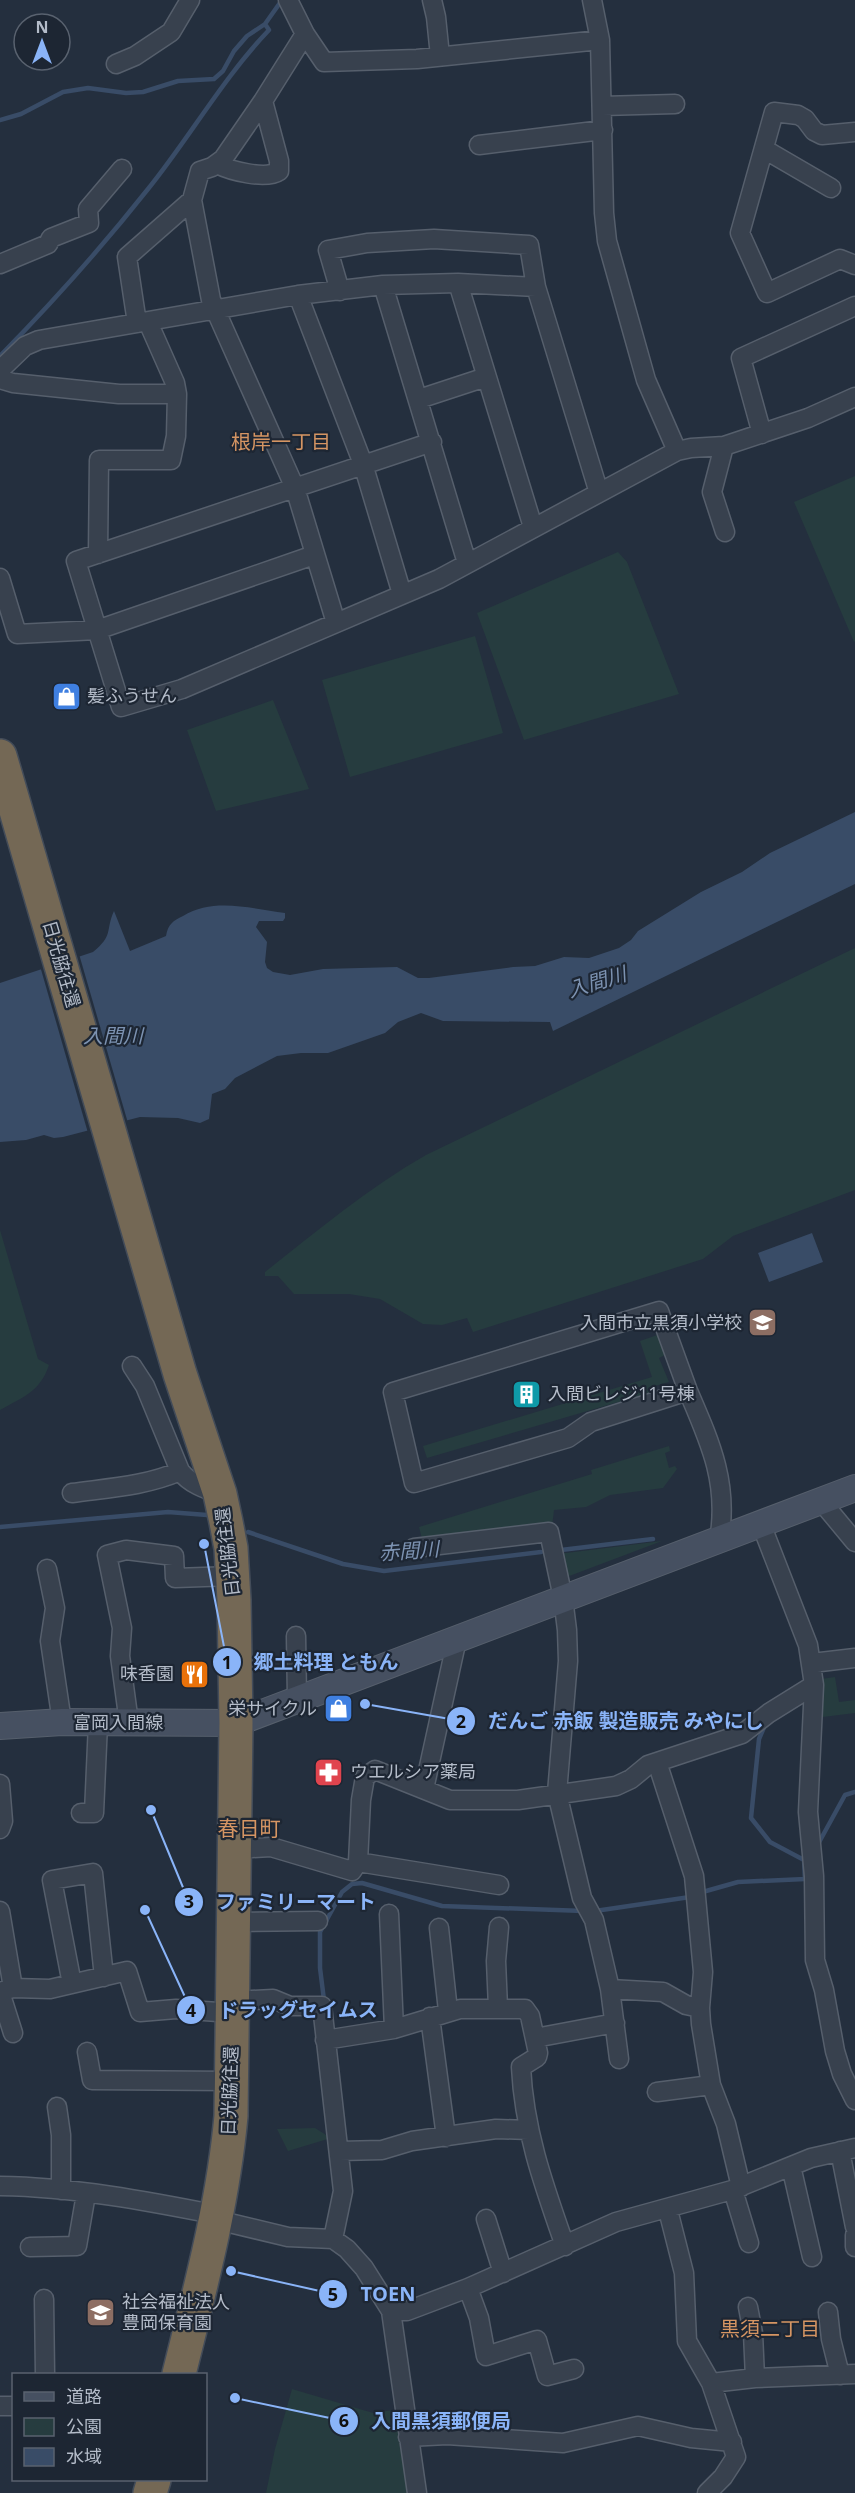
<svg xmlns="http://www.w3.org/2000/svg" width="855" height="2493" viewBox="0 0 855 2493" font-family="'Open Sans','Noto Sans JP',sans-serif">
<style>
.green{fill:#263c3f}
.water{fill:#394c67}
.pier{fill:#242f3e}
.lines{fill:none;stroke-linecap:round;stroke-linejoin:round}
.stream{stroke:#394c67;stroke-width:4.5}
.street-casing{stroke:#565f6c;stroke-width:21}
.secondary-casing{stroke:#565f6c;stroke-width:28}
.highway-casing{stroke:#434c59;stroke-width:36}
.street{stroke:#38414e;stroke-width:18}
.secondary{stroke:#465061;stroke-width:26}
.highway{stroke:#746855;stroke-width:33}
.labels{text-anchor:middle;stroke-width:4.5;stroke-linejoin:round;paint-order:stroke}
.poi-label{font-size:18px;fill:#b4bcc9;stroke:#1d2633;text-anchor:start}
.street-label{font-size:18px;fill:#b4bcc9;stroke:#1d2633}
.neighbourhood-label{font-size:20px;fill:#d59563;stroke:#1d2633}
.water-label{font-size:20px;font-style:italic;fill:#7c92b1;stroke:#1d2633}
.quarter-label{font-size:21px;fill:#d59563;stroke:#1d2633}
.leader{fill:none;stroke:#8ab4f8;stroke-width:2}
.callout-dot{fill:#8ab4f8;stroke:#1d2633;stroke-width:2}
.mark-label{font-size:18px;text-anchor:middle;font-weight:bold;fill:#111}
.callout-label{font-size:20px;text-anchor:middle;font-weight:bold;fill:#8ab4f8;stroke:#1d2633;stroke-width:4.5;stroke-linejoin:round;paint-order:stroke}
</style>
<rect width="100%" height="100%" fill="#242f3e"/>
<path class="green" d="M 855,476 L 855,641 L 854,642 L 794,502 Z
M 618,552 L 627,562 L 679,694 L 524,740 L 477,613 Z
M 475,636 L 503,733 L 350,777 L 322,680 Z
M 273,700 L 309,789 L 216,811 L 187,730 Z
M 855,948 L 855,1190 L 733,1236 L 703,1259 L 473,1332 L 467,1318 L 442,1325 L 423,1324 L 380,1299 L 349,1294 L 294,1294 L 278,1276 L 265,1276 L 265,1272 C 317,1231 368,1188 426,1155 Z
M 0,1230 L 38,1359 L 49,1365 C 40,1392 23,1397 0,1410 Z
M 660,1334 L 667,1354 L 659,1358 L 669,1382 L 648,1388 L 649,1393 L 427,1458 L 423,1446 L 652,1377 L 640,1341 Z
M 669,1446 L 670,1451 L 665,1453 L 669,1468 L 675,1466 L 677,1469 L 663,1488 L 610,1495 L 586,1507 L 554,1510 L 552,1527 L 423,1543 L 419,1527 L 592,1474 L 591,1470 Z
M 662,1541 L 564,1578 L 558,1554 Z
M 835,1677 L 839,1702 L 855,1700 L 855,1713 L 823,1717 L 821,1679 Z
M 315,2128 L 331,2138 L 288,2151 L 277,2129 Z
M 292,2389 L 373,2413 L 400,2409 L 413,2493 L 266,2493 L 275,2449 Z"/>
<path class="water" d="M 855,812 L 855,884 L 553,1031 L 550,1022 L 443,1021 L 421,1013 L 398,1022 L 385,1033 L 328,1053 L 301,1053 L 277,1056 L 235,1078 L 225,1089 L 212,1094 L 209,1119 L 200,1123 L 178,1118 L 140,1117 L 63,1137 L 54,1138 L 44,1135 L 26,1140 L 0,1142 L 0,983 L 93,952 C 114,935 105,931 114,911 L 130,951 L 166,936 C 168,924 173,921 183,916 C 214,897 252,909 285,913 L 285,918 L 283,921 L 259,921 L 256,927 L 267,942 L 265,962 L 267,968 L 273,972 L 290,975 L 323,969 L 397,967 L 418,978 L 429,978 L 513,967 L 535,966 L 564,957 L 589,958 L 619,948 L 631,940 L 638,931 L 701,892 L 742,872 L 770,853 Z
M 812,1233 L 823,1262 L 769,1282 L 758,1253 Z"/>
<path class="pier" d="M 79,954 L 128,1123 L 88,1133 L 40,966 Z"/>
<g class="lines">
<path class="stream" d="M 0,120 L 21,114 L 63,92 L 88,88 L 126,93 L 143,92 L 178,81 L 214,79 L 223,71 L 234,51 L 247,36 L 265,24 L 282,0
M 0,356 C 52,303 102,247 148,189 C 190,137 223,78 269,30 L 265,24
M 0,1527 L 168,1512 L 207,1515
M 248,1532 L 343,1564 L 384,1571 L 541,1552
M 561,1550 L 653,1539
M 817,1846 L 845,1795 L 855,1792
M 699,1893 L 738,1882 L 805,1879 L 804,1860 L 770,1842 L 751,1818 L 759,1739 L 765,1725
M 595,1911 L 690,1897
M 324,2000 L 320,1968 L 320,1932 L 342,1892 L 352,1884 L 362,1883 L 442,1906 L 584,1911"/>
<defs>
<path id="street" d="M 288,0 L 305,34 L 324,62 L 417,59 L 600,40
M 432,0 L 436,17 L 440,56
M 592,0 L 600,40 L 604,213 L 607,241 L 646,380 L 677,451
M 116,64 L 135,56 L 171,32 L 190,0
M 602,106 L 675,104
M 855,132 L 822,135 L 814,131 L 805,119 L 798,115 L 774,112 L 740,233 L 767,293 L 840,259 L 855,265
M 479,145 L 603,130
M 764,149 L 831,188
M 217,164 C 231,171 266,180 279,171 L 279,161 L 263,101
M 192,200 L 211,300 L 295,488 L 336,623
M 0,264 L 48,244 L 51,238 L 89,223 L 88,209 L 122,169
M 458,283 L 533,527
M 383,285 L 467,563
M 340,291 L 328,250 L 367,243 L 434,239 L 529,245 L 536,287 L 599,493
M 298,295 L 363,464 L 402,594
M 137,323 L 127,257 L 192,200 L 200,171 L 212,167 L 223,159 L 263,101 L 305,34
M 0,370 L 25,346 L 39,340 L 298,295 L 383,285 L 458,283 L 536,287
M 0,379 L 13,383 L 119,394 L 177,394 L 175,383 L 148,322
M 419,399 L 486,377
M 762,434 L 741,358 L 855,306
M 432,442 L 76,561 L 121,707 L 182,689 L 439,579 L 677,451 L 691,448 L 724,446 L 808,418 L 855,397
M 724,446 L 712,492 L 725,532
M 98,554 L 99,460 L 171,460 L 176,436 L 177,394
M 0,578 L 17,634 L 97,630 L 314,555
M 659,1311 L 688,1391 L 591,1422 L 568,1438 L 414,1483 L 393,1392 Z
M 132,1366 L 145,1386 L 180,1471 C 190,1484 205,1489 220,1494
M 688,1391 C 710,1442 729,1483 719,1540
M 72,1493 C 108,1488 146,1486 180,1471
M 821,1501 L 855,1542
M 761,1524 L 808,1645 L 814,1685 L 808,1812 L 814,1876 L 815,1960 L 824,1990 L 835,2051 L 842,2074 L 855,2100
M 414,1548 L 549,1532 L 563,1598 L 567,1630 L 568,1661 L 557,1793 L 582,1898 L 594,1920 L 610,1989 L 619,2059
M 47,1569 L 55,1608 L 50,1641 L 62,1722
M 296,1636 L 297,1699
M 812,1663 L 855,1658
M 129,1723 L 120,1656 L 122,1628 L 107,1555 L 126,1550 L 174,1556 L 175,1578 L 233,1576
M 657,1762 L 694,1876 L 703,1972 L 700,2008 L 701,2024 L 711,2085 L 726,2124 L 741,2187
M 0,1784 L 3,1821 L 0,1829
M 424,1789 L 457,1639
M 81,1813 L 94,1813 L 98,1723
M 234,1849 L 271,1847 L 352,1871 L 358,1862 L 361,1800 L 365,1777 L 375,1770 L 450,1800 L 518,1800 L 616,1786 L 631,1779 L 648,1765 L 742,1734 L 769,1713 L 814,1685
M 358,1862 L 499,1885
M 0,1911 L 13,1988
M 389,1914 L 394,2029
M 233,1922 L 318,1921
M 439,1928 L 448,2011
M 72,1984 L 52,1880 L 93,1873 L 104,1977
M 610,1989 L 663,1992 L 686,2005 L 700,2008
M 0,1992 L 13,1988 L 50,1989 L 127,1971 L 140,2012 L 176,2009 L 232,2013
M 0,1992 L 13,2033
M 232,2001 L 273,1999 L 290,2006 L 322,2006 L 343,2191 L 333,2239
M 498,2008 L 496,1961 L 499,1927
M 430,2017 L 446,2137
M 535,2038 L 615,2023
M 325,2040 L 394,2029 L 460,2009 L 525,2009 L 530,2016 L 538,2053 L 537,2057 L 521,2067 C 524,2131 544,2186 565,2246
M 87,2052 L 92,2080 L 231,2081
M 657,2092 L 711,2085
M 57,2107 L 61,2135 L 61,2190
M 339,2151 L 382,2150 L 412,2141 L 496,2129 L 529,2130
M 840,2151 L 855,2227
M 791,2166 L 812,2257
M 0,2186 C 73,2187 147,2201 218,2215
M 733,2190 L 749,2243
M 668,2210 L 684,2273 L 687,2341 L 711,2383 L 736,2457 L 723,2477 L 707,2493
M 486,2219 L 503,2273
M 217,2220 L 288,2237 L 333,2239 L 347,2249 L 364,2268 L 391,2311 L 417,2493
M 855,2235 L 855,2247
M 30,2247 L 77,2246 L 86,2194
M 468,2288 L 479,2318 L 486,2356 L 537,2340 L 547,2376 L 574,2369
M 44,2299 L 45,2374
M 748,2307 L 753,2333 L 755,2378
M 391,2311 L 407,2311 L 468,2288 L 616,2222 L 732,2190 L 811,2158 L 855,2148
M 828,2312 L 831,2339 L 840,2375
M 711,2383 L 755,2378 L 855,2374
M 0,2406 L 14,2406
M 408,2437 L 447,2435 L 563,2443 L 638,2426 L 691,2438 L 732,2442"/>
<path id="secondary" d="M 0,1726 L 62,1722 L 236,1723 L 855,1488"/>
<path id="highway" d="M 0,756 L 180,1374 L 220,1494 L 226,1522 L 231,1548 L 234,1600 L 236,1723 L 231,2116 C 223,2204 200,2289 179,2374
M 150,2493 L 154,2480"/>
</defs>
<use href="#street" class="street-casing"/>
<use href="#secondary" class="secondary-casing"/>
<use href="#highway" class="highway-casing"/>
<use href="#street" class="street"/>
<use href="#secondary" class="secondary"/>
<use href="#highway" class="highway"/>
</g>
<defs>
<symbol id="shop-square" viewBox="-11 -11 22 22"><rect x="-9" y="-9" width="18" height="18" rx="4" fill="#3f7fe0" stroke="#1d2633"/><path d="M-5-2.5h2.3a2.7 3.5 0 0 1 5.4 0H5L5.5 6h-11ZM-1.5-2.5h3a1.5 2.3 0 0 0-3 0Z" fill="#fff"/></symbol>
<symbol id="school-square" viewBox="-11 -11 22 22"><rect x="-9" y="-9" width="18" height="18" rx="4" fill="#8d6e63" stroke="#1d2633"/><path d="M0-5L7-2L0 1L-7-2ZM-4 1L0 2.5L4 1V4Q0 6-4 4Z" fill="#fff"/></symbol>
<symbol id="building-square" viewBox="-11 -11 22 22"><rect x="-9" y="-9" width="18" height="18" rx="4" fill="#0f9aa8" stroke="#1d2633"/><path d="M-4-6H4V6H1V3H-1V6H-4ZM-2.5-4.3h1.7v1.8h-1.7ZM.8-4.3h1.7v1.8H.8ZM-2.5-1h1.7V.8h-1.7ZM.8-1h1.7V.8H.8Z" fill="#fff"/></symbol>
<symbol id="restaurant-square" viewBox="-11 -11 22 22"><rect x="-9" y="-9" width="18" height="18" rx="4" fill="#e8710a" stroke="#1d2633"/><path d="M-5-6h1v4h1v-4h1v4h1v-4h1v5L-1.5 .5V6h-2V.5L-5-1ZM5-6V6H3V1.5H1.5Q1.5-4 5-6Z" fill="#fff"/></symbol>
<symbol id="pharmacy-square" viewBox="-11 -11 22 22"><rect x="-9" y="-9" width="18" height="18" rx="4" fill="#e0444e" stroke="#1d2633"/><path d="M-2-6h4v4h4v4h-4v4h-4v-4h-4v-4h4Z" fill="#fff"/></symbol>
</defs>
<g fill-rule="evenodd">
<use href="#shop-square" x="50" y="680" width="33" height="33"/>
<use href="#school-square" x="746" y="1306" width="33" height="33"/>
<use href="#building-square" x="510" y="1378" width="33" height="33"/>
<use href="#restaurant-square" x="178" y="1658" width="33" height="33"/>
<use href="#shop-square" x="322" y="1692" width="33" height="33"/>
<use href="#pharmacy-square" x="312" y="1756" width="33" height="33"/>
<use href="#school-square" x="84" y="2296" width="33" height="33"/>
</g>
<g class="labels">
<g class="poi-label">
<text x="87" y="702">髪ふうせん</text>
<text x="742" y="1329" text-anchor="end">入間市立黒須小学校</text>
<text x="548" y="1400">入間ビレジ11号棟</text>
<text x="174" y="1680" text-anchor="end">味香園</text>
<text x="317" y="1715" text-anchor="end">栄サイクル</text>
<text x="350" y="1778">ウエルシア薬局</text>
<text x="122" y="2308">社会福祉法人<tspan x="122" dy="21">豊岡保育園</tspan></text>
</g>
<g class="street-label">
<text transform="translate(61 964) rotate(74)" y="6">日光脇往還</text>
<text transform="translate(228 1552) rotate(-97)" y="6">日光脇往還</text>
<text x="118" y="1729">富岡入間線</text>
<text transform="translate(230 2091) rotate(-88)" y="6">日光脇往還</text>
</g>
<g class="neighbourhood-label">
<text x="281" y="449">根岸一丁目</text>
<text x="770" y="2336">黒須二丁目</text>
</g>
<g class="water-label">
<text transform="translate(597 982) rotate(-17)" y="7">入間川</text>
<text x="113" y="1043">入間川</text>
<text transform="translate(409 1551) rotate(-4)" y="7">赤間川</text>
</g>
<g class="quarter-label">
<text x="249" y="1836">春日町</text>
</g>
</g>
<path class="leader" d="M204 1544L227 1662M365 1704L461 1721M151 1810L189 1902M145 1910L191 2010M231 2271L333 2294M235 2398L344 2421"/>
<g class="callout-dot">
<circle cx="204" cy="1544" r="6"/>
<circle cx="365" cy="1704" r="6"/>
<circle cx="151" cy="1810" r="6"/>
<circle cx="145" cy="1910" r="6"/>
<circle cx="231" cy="2271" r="6"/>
<circle cx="235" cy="2398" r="6"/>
<circle cx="227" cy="1662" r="15"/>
<circle cx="461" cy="1721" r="15"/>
<circle cx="189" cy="1902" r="15"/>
<circle cx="191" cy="2010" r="15"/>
<circle cx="333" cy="2294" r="15"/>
<circle cx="344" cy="2421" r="15"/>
</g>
<g class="mark-label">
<text x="227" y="1669">1</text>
<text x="461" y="1728">2</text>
<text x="189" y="1908">3</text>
<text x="191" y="2017">4</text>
<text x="333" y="2301">5</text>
<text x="344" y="2427">6</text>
</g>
<g class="callout-label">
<text x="326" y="1669">郷土料理 ともん</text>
<text x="626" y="1728">だんご 赤飯 製造販売 みやにし</text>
<text x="296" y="1909">ファミリーマート</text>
<text x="298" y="2017">ドラッグセイムス</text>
<text x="388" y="2301">TOEN</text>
<text x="441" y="2428">入間黒須郵便局</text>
</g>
<rect x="12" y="2373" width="195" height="108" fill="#1d2633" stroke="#59626f" stroke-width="1.5"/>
<rect x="24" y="2392" width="30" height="9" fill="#465061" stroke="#59626f" stroke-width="1.5"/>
<text x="66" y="2403" font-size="18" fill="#b4bcc9">道路</text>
<rect x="24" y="2418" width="30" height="18" fill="#263c3f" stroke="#59626f" stroke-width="1.5"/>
<text x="66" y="2433" font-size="18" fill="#b4bcc9">公園</text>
<rect x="24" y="2448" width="30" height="18" fill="#394c67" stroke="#59626f" stroke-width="1.5"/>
<text x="66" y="2463" font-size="18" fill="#b4bcc9">水域</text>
<g transform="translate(42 42)"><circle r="28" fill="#1d2633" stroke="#59626f" stroke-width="1.5"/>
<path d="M0-4.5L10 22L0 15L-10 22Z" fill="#8ab4f8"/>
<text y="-9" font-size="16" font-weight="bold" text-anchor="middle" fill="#b4bcc9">N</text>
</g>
</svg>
